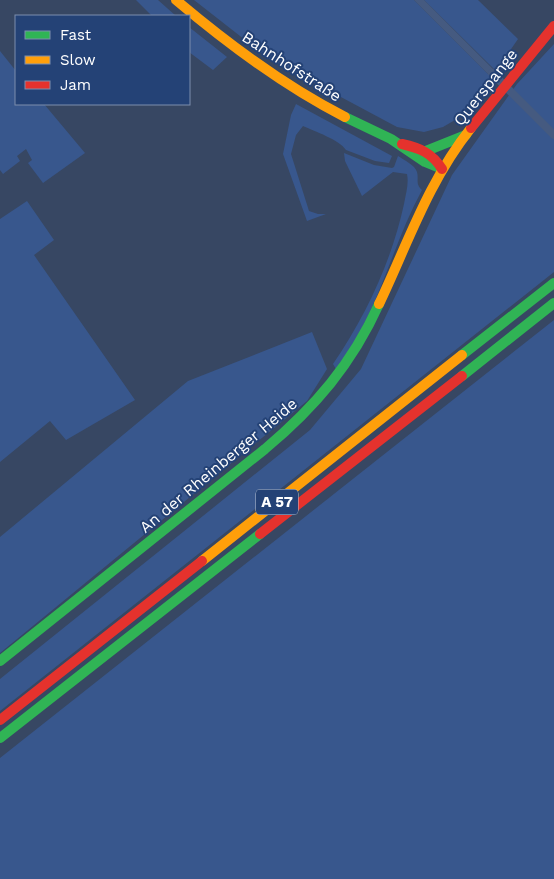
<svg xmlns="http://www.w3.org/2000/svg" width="554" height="879" viewBox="0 0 554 879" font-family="'Work Sans',sans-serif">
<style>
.green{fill:#38578d}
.water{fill:#455a80}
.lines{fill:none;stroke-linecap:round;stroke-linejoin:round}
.canal{stroke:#455a80;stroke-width:8}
.fast{stroke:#30b455;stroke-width:10}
.slow{stroke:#ff9f0a;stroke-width:10}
.jam{stroke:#e5322d;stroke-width:10}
.labels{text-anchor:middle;stroke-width:4;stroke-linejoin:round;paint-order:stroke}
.shield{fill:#244276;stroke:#bdc6d6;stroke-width:1}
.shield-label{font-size:15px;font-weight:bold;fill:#fff}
.street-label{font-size:16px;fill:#fff;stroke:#244276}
</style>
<rect width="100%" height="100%" fill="#374763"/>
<path class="green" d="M 136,0 L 158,0 L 176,16 L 152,16 Z
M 194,0 L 414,0 L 491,77 L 474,101 L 455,120 L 443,127 L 424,132 L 397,127 L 268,58 Z
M 424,0 L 478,0 L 518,39 L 496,71 Z
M 189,27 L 227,57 L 213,70 L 189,52 Z
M 554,44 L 554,272 L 0,711 L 0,679 L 310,430 L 361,369 L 452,175 L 517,84 Z
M 0,51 L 16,71 L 16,104 L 44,104 L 85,153 L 43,183 L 28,163 L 32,160 L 26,149 L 17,156 L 20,161 L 3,174 L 0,170 Z
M 296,104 L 392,156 L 389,163 L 375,161 L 346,150 C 340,140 314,131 303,126 L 296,135 L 291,154 L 309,211 L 318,214 L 326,214 L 307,221 L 283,154 L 291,115 Z
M 344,153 L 374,165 L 392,168 L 394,167 L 398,156 C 404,160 415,165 417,172 C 419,179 415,184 422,190 C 390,249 378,316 336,369 L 333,364 C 366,316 392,260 404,204 C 406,193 409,184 407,174 L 393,172 L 362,196 L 345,161 Z
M 27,201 L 54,240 L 34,255 L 135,400 L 66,440 L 50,421 L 0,462 L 0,219 Z
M 554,320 L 554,879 L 0,879 L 0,758 Z
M 312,332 L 327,369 L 307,401 L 0,653 L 0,537 L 188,381 Z"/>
<path class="water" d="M 414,0 L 424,0 L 501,77 L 497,83 Z"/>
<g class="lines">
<path class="canal" d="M 492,73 L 554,135"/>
<path class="fast" d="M 345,117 L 391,139 L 425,162 L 442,169
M 426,151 L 466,135
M 462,355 L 554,283
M 462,376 L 554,303
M 0,661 L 265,449 C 315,407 352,364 379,304
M 0,738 L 260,534"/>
<path class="slow" d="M 176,0 C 228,44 284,86 345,117
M 379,304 C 408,243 428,182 471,128
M 202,561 L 462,355"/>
<path class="jam" d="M 471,128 L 554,26
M 402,144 C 420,148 432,153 442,169
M 260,534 L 462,376
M 0,720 L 202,561"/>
</g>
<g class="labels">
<rect class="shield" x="256" y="489.5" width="42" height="25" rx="4"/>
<g class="shield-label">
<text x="277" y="507">A 57</text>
</g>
<g class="street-label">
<text transform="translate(292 66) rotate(33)" y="6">Bahnhofstraße</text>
<text transform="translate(485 87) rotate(-52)" y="6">Querspange</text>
<text transform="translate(218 465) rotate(-40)" y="6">An der Rheinberger Heide</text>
</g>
</g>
<rect x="15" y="15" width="175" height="90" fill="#244276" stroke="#7c8ead"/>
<rect x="25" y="31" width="25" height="8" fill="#30b455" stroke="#7c8ead"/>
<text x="60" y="40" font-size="15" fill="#ffffff">Fast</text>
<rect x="25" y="56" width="25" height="8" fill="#ff9f0a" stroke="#7c8ead"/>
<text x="60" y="65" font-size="15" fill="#ffffff">Slow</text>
<rect x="25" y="81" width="25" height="8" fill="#e5322d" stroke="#7c8ead"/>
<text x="60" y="90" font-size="15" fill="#ffffff">Jam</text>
</svg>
